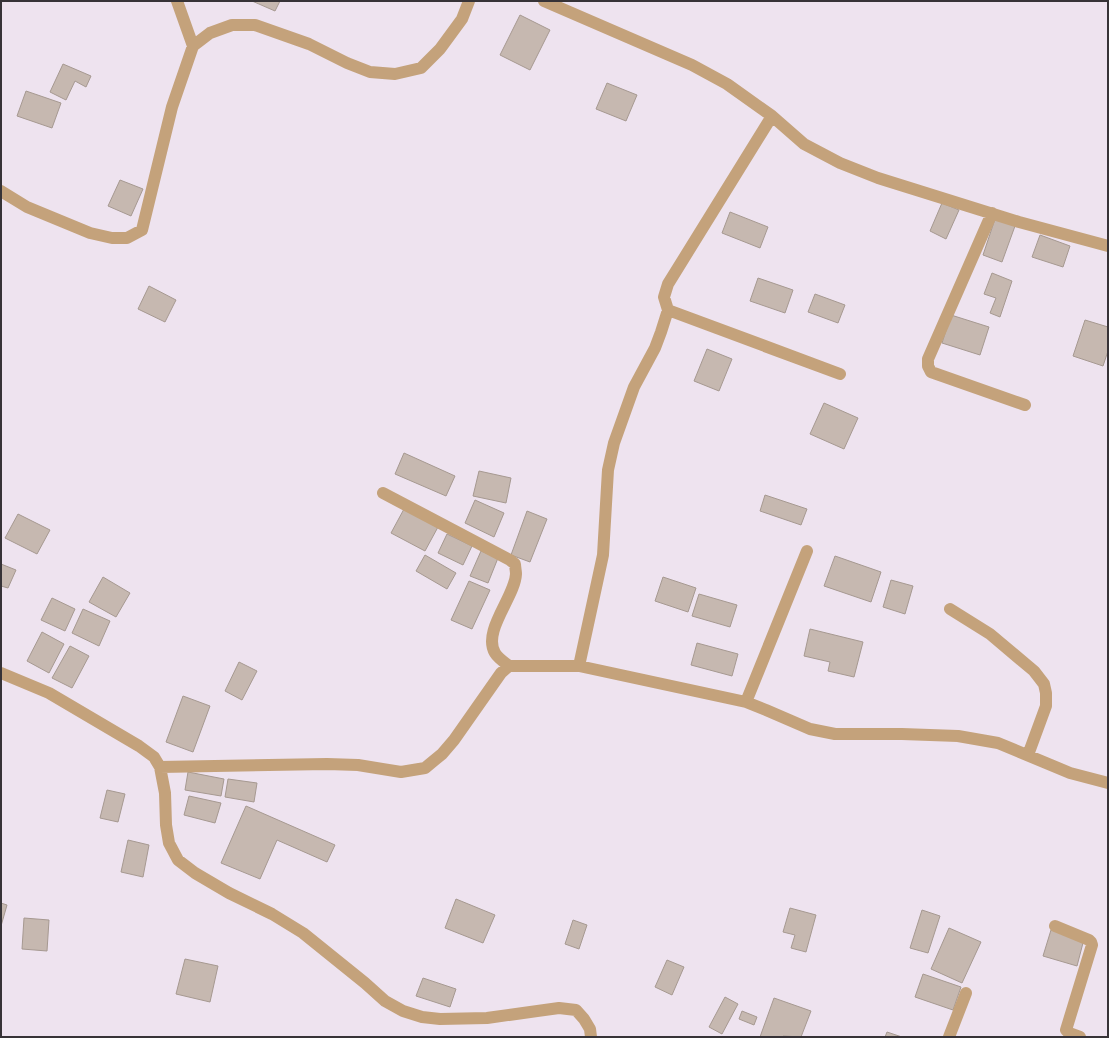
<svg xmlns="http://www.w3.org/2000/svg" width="1109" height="1038" viewBox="0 0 1109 1038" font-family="Spectral,serif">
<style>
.building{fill:#c6b8b0;stroke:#a69991}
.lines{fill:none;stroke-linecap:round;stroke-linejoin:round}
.minor{stroke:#c4a27b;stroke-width:12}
</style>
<rect width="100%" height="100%" fill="#eee3ef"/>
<path class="building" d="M 252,1 L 280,1 L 275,11 Z
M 520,15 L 550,30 L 530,70 L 500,55 Z
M 63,64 L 91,76 L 86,87 L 75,81 L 66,100 L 50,92 Z
M 607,83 L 637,95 L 626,121 L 596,109 Z
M 26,91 L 61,103 L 52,128 L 17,116 Z
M 120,180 L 143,189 L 131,216 L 108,206 Z
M 942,203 L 959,210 L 946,239 L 930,231 Z
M 730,212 L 768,227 L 760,248 L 722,233 Z
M 995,219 L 1015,226 L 1002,262 L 983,255 Z
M 1040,235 L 1070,246 L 1063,267 L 1032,257 Z
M 992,273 L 1012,281 L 1000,317 L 990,313 L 996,298 L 984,294 Z
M 758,278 L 793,290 L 785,313 L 750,301 Z
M 149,286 L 176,300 L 165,322 L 138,309 Z
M 815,294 L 845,305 L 838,323 L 808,312 Z
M 951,315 L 989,327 L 980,355 L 942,343 Z
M 1085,320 L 1108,327 L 1108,351 L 1103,366 L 1073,356 Z
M 707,349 L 732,359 L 719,391 L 694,381 Z
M 824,403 L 858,418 L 844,449 L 810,434 Z
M 404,453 L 455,476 L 446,496 L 395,474 Z
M 479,471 L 511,478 L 506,503 L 473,496 Z
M 765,495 L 807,509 L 801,525 L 760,511 Z
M 475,500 L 504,513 L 494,537 L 465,523 Z
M 404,509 L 438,527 L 425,551 L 391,533 Z
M 527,511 L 547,519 L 530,562 L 511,555 Z
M 18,514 L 50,530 L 37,554 L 5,538 Z
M 447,534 L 472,546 L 463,565 L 438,553 Z
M 481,551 L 498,558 L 488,583 L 470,576 Z
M 425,555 L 456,573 L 447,589 L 416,571 Z
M 835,556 L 881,572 L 871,602 L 824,586 Z
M 1,564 L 16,570 L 8,588 L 1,586 Z
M 103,577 L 130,593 L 116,617 L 89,602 Z
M 663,577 L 696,588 L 688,612 L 655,601 Z
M 891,580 L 913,586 L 905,614 L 883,607 Z
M 469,581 L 490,590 L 472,629 L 451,620 Z
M 699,594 L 737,605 L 730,627 L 692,616 Z
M 52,598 L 75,609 L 65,631 L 41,620 Z
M 83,609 L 110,621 L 99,646 L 72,633 Z
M 810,629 L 863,642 L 854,677 L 828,671 L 830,662 L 804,656 Z
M 42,632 L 64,644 L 49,673 L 27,661 Z
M 697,643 L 738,654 L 732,676 L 691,665 Z
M 70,646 L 89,656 L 72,688 L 52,678 Z
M 239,662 L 257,671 L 242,700 L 225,691 Z
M 183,696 L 210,706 L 193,752 L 166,742 Z
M 188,772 L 224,779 L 221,796 L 185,790 Z
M 228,779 L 257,783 L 254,802 L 225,797 Z
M 107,790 L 125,794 L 118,822 L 100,818 Z
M 189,796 L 221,803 L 215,823 L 184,815 Z
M 246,806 L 335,845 L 327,862 L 277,840 L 260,879 L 221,863 Z
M 128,840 L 149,845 L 143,877 L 121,872 Z
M 456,899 L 495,915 L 483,943 L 445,928 Z
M 1,903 L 7,905 L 1,926 Z
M 790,908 L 816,915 L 806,952 L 791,948 L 795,935 L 783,932 Z
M 922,910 L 940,916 L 928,953 L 910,948 Z
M 24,918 L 49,920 L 47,951 L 22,949 Z
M 573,920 L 587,925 L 579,949 L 565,944 Z
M 949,928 L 981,942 L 962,983 L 931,969 Z
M 1051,930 L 1084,939 L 1077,966 L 1043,956 Z
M 185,959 L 218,966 L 210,1002 L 176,994 Z
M 667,960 L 684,967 L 672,995 L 655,987 Z
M 923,974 L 961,987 L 953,1010 L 915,997 Z
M 423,978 L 456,989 L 450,1007 L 416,996 Z
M 725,997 L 738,1004 L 722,1034 L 709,1027 Z
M 774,998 L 811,1011 L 801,1037 L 783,1036 L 783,1037 L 760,1037 Z
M 742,1011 L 757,1017 L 754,1025 L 739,1019 Z
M 887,1032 L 902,1037 L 885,1037 Z"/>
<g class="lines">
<path class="minor" d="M 177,1 L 193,46
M 544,1 L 692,65 L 727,84 L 772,116 L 804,144 L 840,163 L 878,178 L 1019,222 L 1108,246
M 1,191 L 27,207 L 90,233 L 112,238 L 127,238 L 142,230 L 172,107 L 193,46 L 210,33 L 232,25 L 255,25 L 309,44 L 347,63 L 370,72 L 395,74 L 421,68 L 440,49 L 462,19 L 469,1
M 992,213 L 928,359 L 928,366 L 931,372 L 1025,405
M 668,310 L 840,374
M 383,493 L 510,560 L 515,564 C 515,567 516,571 516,574 C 515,597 482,631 495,653 C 498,658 504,662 509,666
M 950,609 L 990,634 L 1034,671 L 1044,684 L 1046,693 L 1046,706 L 1028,755
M 579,666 L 603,555 L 608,470 L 614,443 L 634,387 L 655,348 L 661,332 L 668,310 L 664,297 L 668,284 L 772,116
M 1,673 L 49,693 L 139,746 L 154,757 L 160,767 L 165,793 L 166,825 L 169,843 L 178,860 L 195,873 L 229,893 L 272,914 L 303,933 L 365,983 L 385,1001 L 403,1011 L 422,1017 L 440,1019 L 487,1018 L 559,1008 L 576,1010 L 584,1019 L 590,1029 L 591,1037
M 746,702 L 807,551
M 160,767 L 327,764 L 358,765 L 401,772 L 425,768 L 442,754 L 454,740 L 501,673 L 509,666 L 579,666 L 746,702 L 766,710 L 810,729 L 835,734 L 902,734 L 958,736 L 998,743 L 1070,773 L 1108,783
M 1055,926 L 1089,940 L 1091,942 L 1092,945 L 1066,1030 L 1069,1033 L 1080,1037
M 949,1037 L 966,993"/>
</g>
<rect width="1109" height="1038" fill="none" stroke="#373337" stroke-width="4"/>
</svg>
